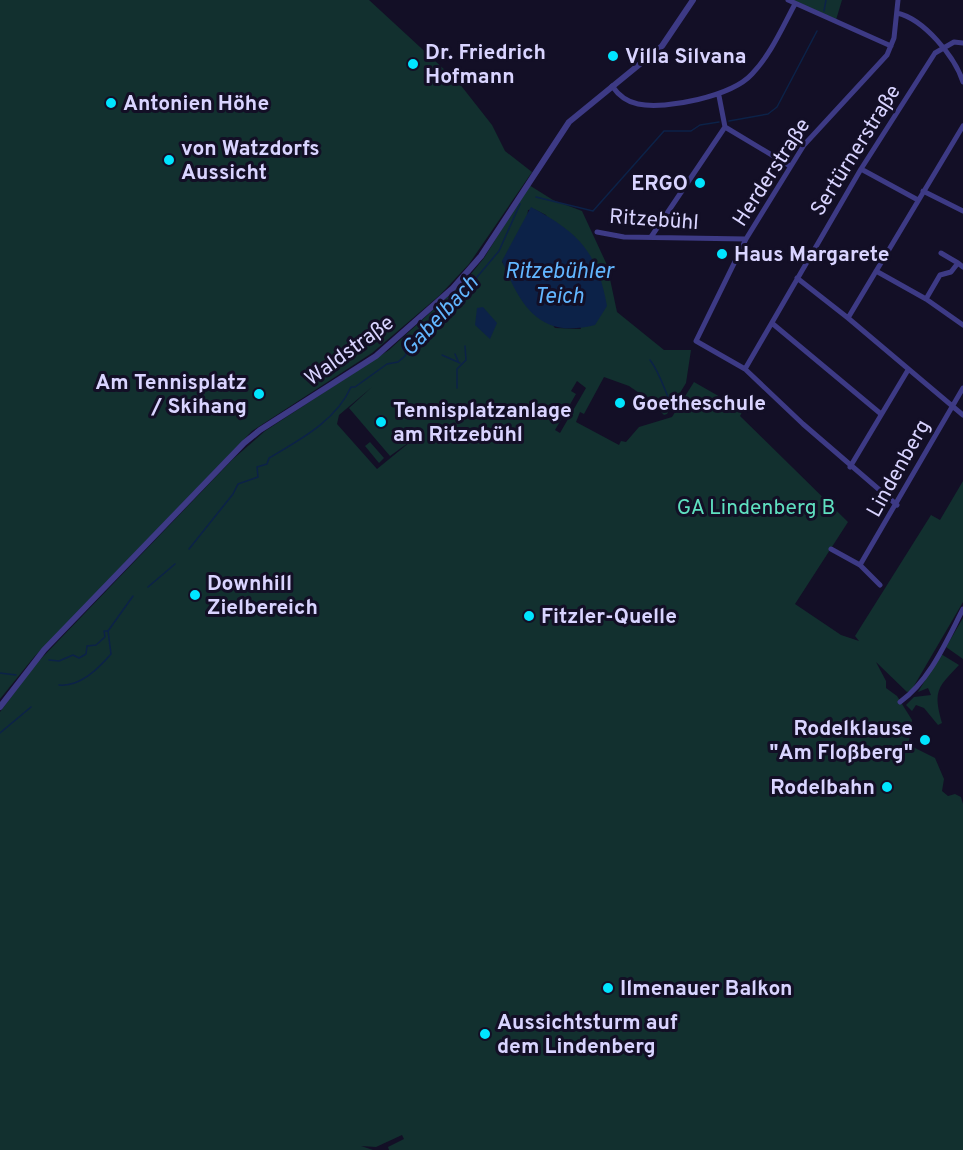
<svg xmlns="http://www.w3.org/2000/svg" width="963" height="1150" viewBox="0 0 963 1150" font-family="Overpass,sans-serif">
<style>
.green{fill:#12302f;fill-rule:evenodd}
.water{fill:#0c2248}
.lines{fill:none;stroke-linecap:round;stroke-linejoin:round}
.stream{stroke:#0c2248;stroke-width:1.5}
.minor{stroke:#3d3a85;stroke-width:5}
.tertiary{stroke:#3d3a85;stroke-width:6}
.poi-dot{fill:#00e5ff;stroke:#130f26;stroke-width:2}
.labels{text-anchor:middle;stroke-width:6;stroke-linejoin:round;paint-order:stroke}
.poi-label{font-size:21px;font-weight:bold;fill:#d9d4ff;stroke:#130f26;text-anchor:start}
.street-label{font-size:21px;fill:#d9d4ff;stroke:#130f26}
.park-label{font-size:21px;fill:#5fe0c0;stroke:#130f26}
.water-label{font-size:22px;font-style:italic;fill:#62b6ff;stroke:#130f26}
</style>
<rect width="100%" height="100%" fill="#130f26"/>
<path class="green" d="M 0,0 L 369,0 L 459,83 L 492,125 L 505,151 L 532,172 L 469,264 L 440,295 L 372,353 L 252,431 L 34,657 L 0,699 Z
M 793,0 L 842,0 L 836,20 Z
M 529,185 L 553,200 L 582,211 L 607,265 L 617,312 L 664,350 L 691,350 L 686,383 L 667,414 L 664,415 L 648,399 L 629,386 L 604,377 L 584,414 L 580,412 L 576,422 L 619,445 L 621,441 L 626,442 L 639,427 L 672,417 L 694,382 L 743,410 L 740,416 L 848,522 L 795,604 L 841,635 L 859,641 L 855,636 L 931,515 L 940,520 L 963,481 L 963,602 L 911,691 L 907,692 L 876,662 L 886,681 L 886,688 L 897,696 L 912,720 L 909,741 L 915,748 L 935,758 L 944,779 L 942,791 L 948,796 L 955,794 L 961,797 L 963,804 L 963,1150 L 389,1150 L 388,1147 L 404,1139 L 402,1135 L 376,1147 L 361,1146 L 373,1150 L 0,1150 L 0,712 L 35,665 L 233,459 L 265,431 L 389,350 L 466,280 L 484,258 ZM 534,209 L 546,215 L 581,329 L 555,328 L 502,262 L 527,218 L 528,210 ZM 577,381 L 586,388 L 560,433 L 555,430 L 576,394 L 571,391 ZM 372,387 L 349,408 L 390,456 L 415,438 L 377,469 L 337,424 L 339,415 Z
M 370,442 L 384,458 L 379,463 L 365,446 Z
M 963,618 L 963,659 L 946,647 Z
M 941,654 L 959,665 C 937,688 933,691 942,723 L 938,725 L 924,708 L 916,705 L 912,711 L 906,705 L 914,697 L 931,695 L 928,688 L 918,692 Z"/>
<path class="water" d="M 531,207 C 579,233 597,251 607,306 L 595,325 C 540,339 521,307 502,261 Z
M 483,307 L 497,323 L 490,339 L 475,325 L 477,308 Z"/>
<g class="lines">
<path class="stream" d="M 824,11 L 826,0
M 729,121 L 768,114 L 777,107 L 817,31
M 536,197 L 593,211 L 664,131 L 691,131 L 700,125 L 719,122
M 455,354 L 458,361
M 442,355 L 460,363
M 650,360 C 658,370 663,385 668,397
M 457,388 L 457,369 L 466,360 L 465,346
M 189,549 L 233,494 L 238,484 L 258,477 L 257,467 L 267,464 L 269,458 C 299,440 336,421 351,387 L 355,387 L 387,364 L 398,362 L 405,356 L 412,340 L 429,328 L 472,283 L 499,251 L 520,204
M 148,587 L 175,564
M 49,660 L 59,661 L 73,655 L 79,658 L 86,654 L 87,646 L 96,645 L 105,637 L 104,631 L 107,631
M 0,673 L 16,675
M 59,685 C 80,687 98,669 111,654 L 108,631 L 133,596
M 0,733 L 31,707"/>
<path class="minor" d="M 788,0 L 891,46
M 897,13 C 924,19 955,57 963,82
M 612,86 C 619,96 627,102 638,104 C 666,110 732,96 752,74 C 771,54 782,28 795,4
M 719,96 L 725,127
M 861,169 L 918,200
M 923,191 L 963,211
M 597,232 L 624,237 L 746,239
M 651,237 L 725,127 L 790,166
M 941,253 L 958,263
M 876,271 L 926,299 L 963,325
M 797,278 L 848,318 L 963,415
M 926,299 L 940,275 L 951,272 L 958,263 L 963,267
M 848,318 L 963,126
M 773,324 L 881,414
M 745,369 L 861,169 L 935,53 L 954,42 L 963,43
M 850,467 L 908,370
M 897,505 L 803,424 L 745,369 L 696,341 L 746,239 L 804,145 L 887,55 L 894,38 L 898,0
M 831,549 L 860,565
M 880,585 L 860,565 L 963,388
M 900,702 C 930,680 946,642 963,609"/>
<path class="tertiary" d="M 0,707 L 44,650 L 244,443 L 260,430 L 376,356 L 453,288 L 481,256 L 569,122 L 662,46 L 693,0"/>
</g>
<g class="poi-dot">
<circle cx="613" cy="56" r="6"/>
<circle cx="413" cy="64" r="6"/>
<circle cx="111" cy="103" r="6"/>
<circle cx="169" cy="160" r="6"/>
<circle cx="700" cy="183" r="6"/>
<circle cx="722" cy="254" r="6"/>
<circle cx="259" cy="394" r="6"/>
<circle cx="620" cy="403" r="6"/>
<circle cx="381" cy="422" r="6"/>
<circle cx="195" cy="595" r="6"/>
<circle cx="529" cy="616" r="6"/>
<circle cx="925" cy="740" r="6"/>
<circle cx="887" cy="787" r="6"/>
<circle cx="608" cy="988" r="6"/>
<circle cx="485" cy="1034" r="6"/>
</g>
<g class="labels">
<g class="poi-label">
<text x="425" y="59">Dr. Friedrich<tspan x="425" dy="24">Hofmann</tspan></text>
<text x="625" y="63">Villa Silvana</text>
<text x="123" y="110">Antonien Höhe</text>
<text x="181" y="155">von Watzdorfs<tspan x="181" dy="24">Aussicht</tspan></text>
<text x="688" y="190" text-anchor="end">ERGO</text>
<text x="734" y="261">Haus Margarete</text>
<text x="247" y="389" text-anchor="end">Am Tennisplatz<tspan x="247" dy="24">/ Skihang</tspan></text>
<text x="632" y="410">Goetheschule</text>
<text x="393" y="417">Tennisplatzanlage<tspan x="393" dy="24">am Ritzebühl</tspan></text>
<text x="207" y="590">Downhill<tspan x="207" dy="24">Zielbereich</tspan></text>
<text x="541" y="623">Fitzler-Quelle</text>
<text x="913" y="735" text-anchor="end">Rodelklause<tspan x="913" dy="24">"Am Floßberg"</tspan></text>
<text x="875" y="794" text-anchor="end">Rodelbahn</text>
<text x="620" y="995">Ilmenauer Balkon</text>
<text x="497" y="1029">Aussichtsturm auf<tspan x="497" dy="24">dem Lindenberg</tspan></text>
</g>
<g class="street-label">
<text transform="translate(855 150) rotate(-58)" y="7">Sertürnerstraße</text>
<text transform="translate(771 172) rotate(-57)" y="7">Herderstraße</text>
<text transform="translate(654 219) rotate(4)" y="7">Ritzebühl</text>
<text transform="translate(349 350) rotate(-36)" y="7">Waldstraße</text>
<text transform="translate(898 468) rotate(-61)" y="7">Lindenberg</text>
</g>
<g class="park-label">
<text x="756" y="514">GA Lindenberg B</text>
</g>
<g class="water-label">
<text x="559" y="278">Ritzebühler<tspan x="559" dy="25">Teich</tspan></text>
<text transform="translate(439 315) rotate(-47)" y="8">Gabelbach</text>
</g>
</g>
</svg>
